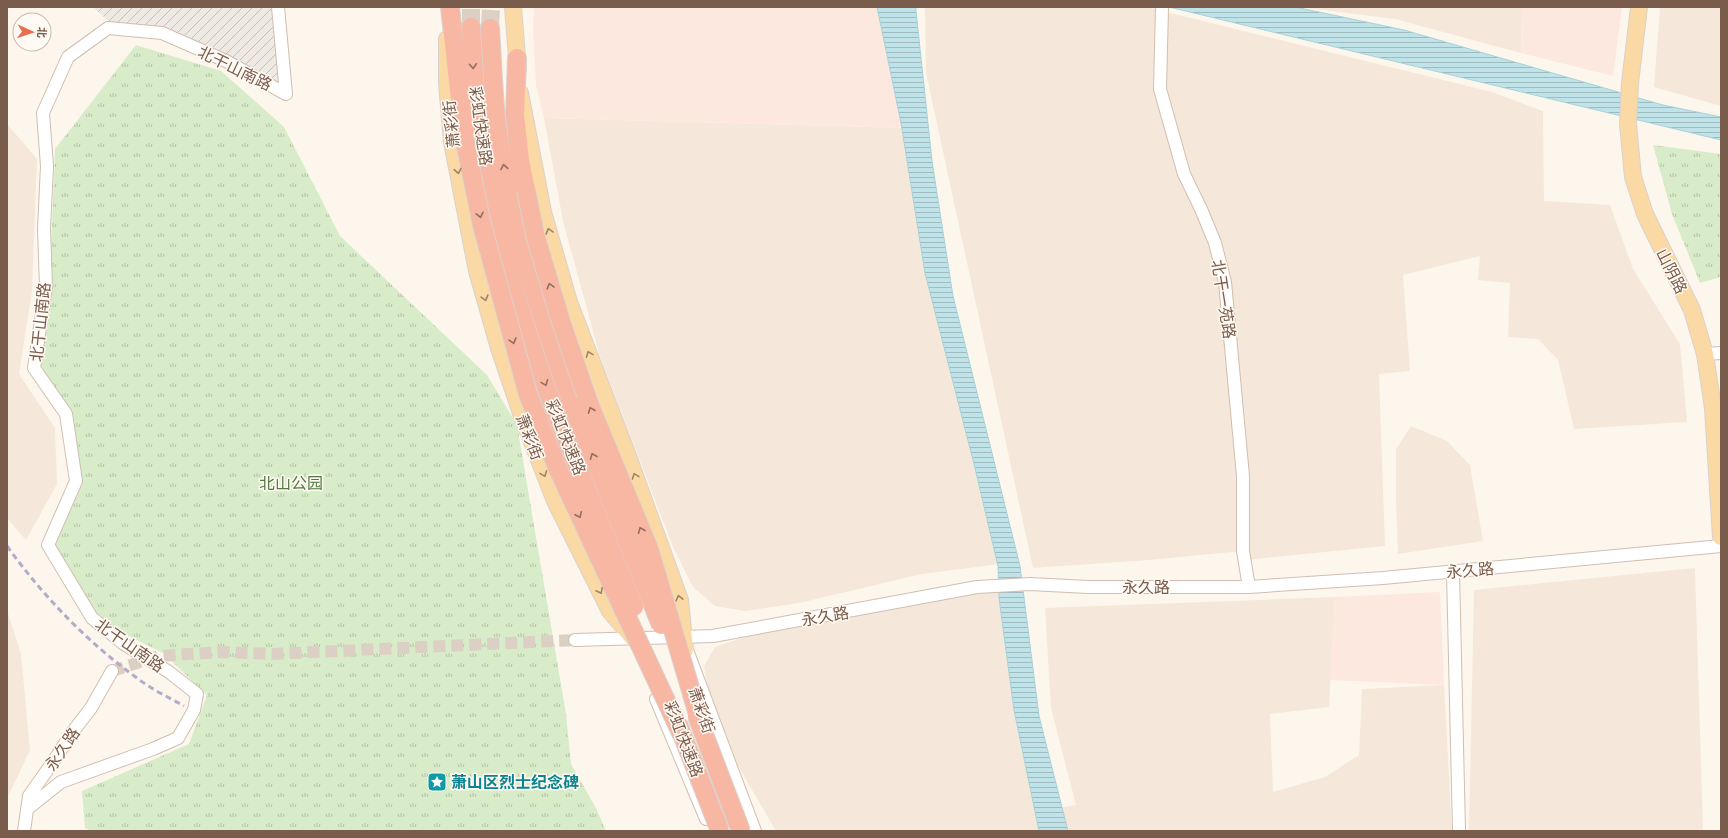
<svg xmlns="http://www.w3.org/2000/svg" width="1728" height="838" viewBox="0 0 1728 838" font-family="'Alegreya Sans','Noto Sans SC',sans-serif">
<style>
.residential{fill:#f5e8da}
.commercial{fill:#fde8e0}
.industrial{fill:url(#industrial-furrows)}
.park{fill:url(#park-tufts)}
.water{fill:url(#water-rules);stroke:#a5d3da}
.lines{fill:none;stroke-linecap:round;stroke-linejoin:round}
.minor-tunnel{stroke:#dcd0c4;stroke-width:12;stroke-dasharray:12 6;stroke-linecap:butt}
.highway-tunnel{stroke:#dcd0c4;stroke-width:18;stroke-dasharray:18 9;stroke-linecap:butt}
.minor-casing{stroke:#d1beb0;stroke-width:14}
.major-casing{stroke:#dad1cd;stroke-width:18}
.highway-casing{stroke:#dad1cd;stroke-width:20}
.minor{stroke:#fff;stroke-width:12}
.major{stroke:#fbd9a5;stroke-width:16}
.highway{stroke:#f7b7a3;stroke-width:18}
.rail{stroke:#b9a8c9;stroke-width:3;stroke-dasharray:6 4;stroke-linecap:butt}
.highway-bridge-casing{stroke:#dad1cd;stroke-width:20;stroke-linecap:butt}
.highway-bridge{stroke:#f7b7a3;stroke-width:18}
.oneway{stroke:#936e5e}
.oneway2{stroke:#a18267}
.labels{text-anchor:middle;stroke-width:3;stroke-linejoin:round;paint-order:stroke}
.street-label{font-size:16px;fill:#7a5c4d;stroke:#fffaf3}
.park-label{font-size:16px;fill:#537a41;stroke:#fffaf3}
.culture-label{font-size:16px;font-weight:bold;fill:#0d838f;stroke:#fffaf3;text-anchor:start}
</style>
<defs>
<pattern id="industrial-furrows" width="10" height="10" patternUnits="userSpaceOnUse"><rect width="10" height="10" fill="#efe9e4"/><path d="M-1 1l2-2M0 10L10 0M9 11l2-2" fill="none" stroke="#c7c0bb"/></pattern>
<pattern id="park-tufts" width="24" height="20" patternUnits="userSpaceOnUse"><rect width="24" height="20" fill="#d8ecc9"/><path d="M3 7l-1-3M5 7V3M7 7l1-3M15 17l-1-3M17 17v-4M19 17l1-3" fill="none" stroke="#b4c2a5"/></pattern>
<pattern id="water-rules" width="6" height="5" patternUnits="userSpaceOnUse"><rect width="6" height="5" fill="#bfe3e8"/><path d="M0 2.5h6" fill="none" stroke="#a0bbbe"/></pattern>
</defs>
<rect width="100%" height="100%" fill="#fdf6ec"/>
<path class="residential" d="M 925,7 L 1146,7 L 1492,92 L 1543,111 L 1544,201 L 1610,205 L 1633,269 L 1680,344 L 1687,422 L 1574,429 L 1558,360 L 1538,339 L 1508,337 L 1510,283 L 1478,280 L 1480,256 L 1403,275 L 1410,371 L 1379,374 L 1385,546 L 1245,560 L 1243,551 L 1149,560 L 1033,568 L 926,73 Z
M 1299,7 L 1522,7 L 1521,53 L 1395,19 Z
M 1660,7 L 1721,7 L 1721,106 L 1654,87 Z
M 544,118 L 909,128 L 1007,563 L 922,574 L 799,603 L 745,611 L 715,606 L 693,587 L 673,547 L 600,357 L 563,221 Z
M 7,124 L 37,159 L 32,291 L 19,374 L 55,428 L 57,484 L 26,540 L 7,518 Z
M 1411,426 L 1447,441 L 1470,465 L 1483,541 L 1398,554 L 1396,502 L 1396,449 Z
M 1695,568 L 1703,831 L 1469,831 L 1474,590 Z
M 972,593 L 1005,593 L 1046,810 L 1076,805 L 1051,708 L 1045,608 L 1335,597 L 1329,707 L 1270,714 L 1273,792 L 1325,777 L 1359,755 L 1362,689 L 1444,685 L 1452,831 L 776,831 L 737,764 L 707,684 L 704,666 L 715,647 L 750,635 Z
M 7,610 L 21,654 L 30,750 L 7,799 Z"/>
<path class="commercial" d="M 534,7 L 885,7 L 909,128 L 544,118 L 536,85 L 533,29 Z
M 1522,7 L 1622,7 L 1613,76 L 1521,53 Z
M 1440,592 L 1444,685 L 1330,680 L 1335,597 Z"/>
<path class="industrial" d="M 93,7 L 277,7 L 286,94 L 162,33 L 116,28 Z"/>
<path class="park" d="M 136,45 L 221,71 L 284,127 L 340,236 L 487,375 L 517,425 L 566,714 L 571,764 L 596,808 L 606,831 L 91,831 L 85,828 L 82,791 L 189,744 L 207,695 L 163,653 L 92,618 L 48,545 L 76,481 L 66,414 L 34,368 L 51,252 L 55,149 Z
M 1653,145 L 1721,154 L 1721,277 L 1700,283 L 1672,214 Z"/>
<path class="water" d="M 877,7 L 916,7 L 916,11 L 932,161 L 953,296 L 1020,566 L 1039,716 L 1068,831 L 1039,831 L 1014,710 L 999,598 L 998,566 L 974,464 L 925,273 L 901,123 Z
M 1169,7 L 1295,7 L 1404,30 L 1663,105 L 1721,117 L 1721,140 Z"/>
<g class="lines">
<path class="minor-tunnel" d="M 112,671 L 159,656 L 222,652 L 272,654 L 575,640"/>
<path class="highway-tunnel" d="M 471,27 L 471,7
M 490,28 L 491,7"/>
<defs>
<path id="minor" d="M 1162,7 L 1160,89 L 1184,174 L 1201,209 L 1215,243 L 1225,282 L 1243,476 L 1243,551 L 1249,587
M 1705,354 L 1721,353
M 1453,572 L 1459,831
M 575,640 L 713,636 L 977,587 L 1030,584 L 1088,587 L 1249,587 L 1383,578 L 1721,546
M 687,650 L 755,831
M 656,699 L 706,819
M 27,809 L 61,782 L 153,749 L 178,738 L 194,710 L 197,694 L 169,672 L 124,644 L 92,618 L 48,545 L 76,481 L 66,414 L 34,368 L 46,287 L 44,229 L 47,166 L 43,113 L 68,57 L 108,28 L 162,33 L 226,61 L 286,94 L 278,7
M 24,831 L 29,796 L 55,759 L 71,734 L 91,708 L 112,671"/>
<path id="major" d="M 513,7 L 518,70
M 1639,7 L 1630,83 L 1628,124 L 1633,177 L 1645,214 L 1692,310 L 1705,354 L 1713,408 L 1721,537
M 447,39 L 447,83 L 452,142 L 477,271 L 499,348 L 522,416 L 555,501 L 610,611 L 633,638
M 520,93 L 543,212 L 569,302 L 626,451 L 680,600 L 685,650"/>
<path id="highway" d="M 450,7 L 464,136
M 471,27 C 473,55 474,84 477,112 C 489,214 519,315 555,411
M 490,28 C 492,58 493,89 496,119 C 508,218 539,313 573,406
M 517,58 L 515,115 L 520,161 L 526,190"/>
</defs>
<use href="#minor" class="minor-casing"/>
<use href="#major" class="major-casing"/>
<use href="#highway" class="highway-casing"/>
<use href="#minor" class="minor"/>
<use href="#major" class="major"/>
<use href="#highway" class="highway"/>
<path class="rail" d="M 7,546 C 43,596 87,642 137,678 C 151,689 168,697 184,706"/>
<defs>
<path id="highway-bridge" d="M 464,136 L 482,225 L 528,394 L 558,469 L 682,735
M 526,190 L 535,235 L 561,322 L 589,404 L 649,549 L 702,728
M 573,406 L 661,625
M 555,411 L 634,607
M 697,716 L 741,831
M 678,724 L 720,831"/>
</defs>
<use href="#highway-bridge" class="highway-bridge-casing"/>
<use href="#highway-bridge" class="highway-bridge"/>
</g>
<defs><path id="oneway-chevron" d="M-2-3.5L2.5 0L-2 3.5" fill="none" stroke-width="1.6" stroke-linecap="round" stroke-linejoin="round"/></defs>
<g class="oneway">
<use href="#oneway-chevron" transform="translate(473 66) rotate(86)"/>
<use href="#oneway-chevron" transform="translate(504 167) rotate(-100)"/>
<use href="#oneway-chevron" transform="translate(480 215) rotate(78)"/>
<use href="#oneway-chevron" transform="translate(550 286) rotate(-106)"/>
<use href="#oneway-chevron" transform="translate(513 341) rotate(74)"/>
<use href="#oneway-chevron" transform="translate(545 383) rotate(69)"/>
<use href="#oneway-chevron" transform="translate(591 410) rotate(-112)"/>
<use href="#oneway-chevron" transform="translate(593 456) rotate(-112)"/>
<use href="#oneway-chevron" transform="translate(579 515) rotate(65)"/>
<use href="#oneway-chevron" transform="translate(641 530) rotate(-112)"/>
</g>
<g class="oneway2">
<use href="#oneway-chevron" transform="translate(458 171) rotate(79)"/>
<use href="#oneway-chevron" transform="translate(549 231) rotate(-106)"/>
<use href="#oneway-chevron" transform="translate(485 298) rotate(74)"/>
<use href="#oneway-chevron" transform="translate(589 354) rotate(-111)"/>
<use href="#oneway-chevron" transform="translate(544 474) rotate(69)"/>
<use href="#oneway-chevron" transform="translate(635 476) rotate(-110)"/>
<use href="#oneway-chevron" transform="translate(600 591) rotate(63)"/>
<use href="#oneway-chevron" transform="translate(679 598) rotate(-104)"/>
</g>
<defs>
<symbol id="sight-square" viewBox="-11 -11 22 22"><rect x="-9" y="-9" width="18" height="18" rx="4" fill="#0f9aa8" stroke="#fffaf3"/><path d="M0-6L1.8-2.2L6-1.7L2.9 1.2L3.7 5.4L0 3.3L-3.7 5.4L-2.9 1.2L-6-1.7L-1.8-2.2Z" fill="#fff"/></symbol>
</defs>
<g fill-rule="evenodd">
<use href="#sight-square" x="426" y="771" width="22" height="22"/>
</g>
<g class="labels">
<g class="street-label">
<text transform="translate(235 68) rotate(26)" y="6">北干山南路</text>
<text transform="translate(451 124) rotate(-96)" y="6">萧彩街</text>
<text transform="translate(481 126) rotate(82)" y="6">彩虹快速路</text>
<text transform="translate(1672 271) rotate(63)" y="6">山阴路</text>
<text transform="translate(1224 299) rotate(81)" y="6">北干一苑路</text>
<text transform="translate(40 322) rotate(-84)" y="6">北干山南路</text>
<text transform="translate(530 437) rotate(69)" y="6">萧彩街</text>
<text transform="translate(566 437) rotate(68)" y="6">彩虹快速路</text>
<text transform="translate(1470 570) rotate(-5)" y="6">永久路</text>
<text x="1146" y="593">永久路</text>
<text transform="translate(825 616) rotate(-10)" y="6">永久路</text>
<text transform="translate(130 645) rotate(35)" y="6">北干山南路</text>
<text transform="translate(702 710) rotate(71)" y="6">萧彩街</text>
<text transform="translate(684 739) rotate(69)" y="6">彩虹快速路</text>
<text transform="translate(62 749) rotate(-56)" y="6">永久路</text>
</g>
<g class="park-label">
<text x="291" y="489">北山公园</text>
</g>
<g class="culture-label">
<text x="451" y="788">萧山区烈士纪念碑</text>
</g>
</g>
<rect width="1728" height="838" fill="none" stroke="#7a5c4d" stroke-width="16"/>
<g transform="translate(32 32) rotate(93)"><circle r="19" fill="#fffaf3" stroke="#cabbb1"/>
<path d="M0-3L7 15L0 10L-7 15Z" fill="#e76f51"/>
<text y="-6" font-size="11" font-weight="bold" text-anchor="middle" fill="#7a5c4d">北</text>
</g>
</svg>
